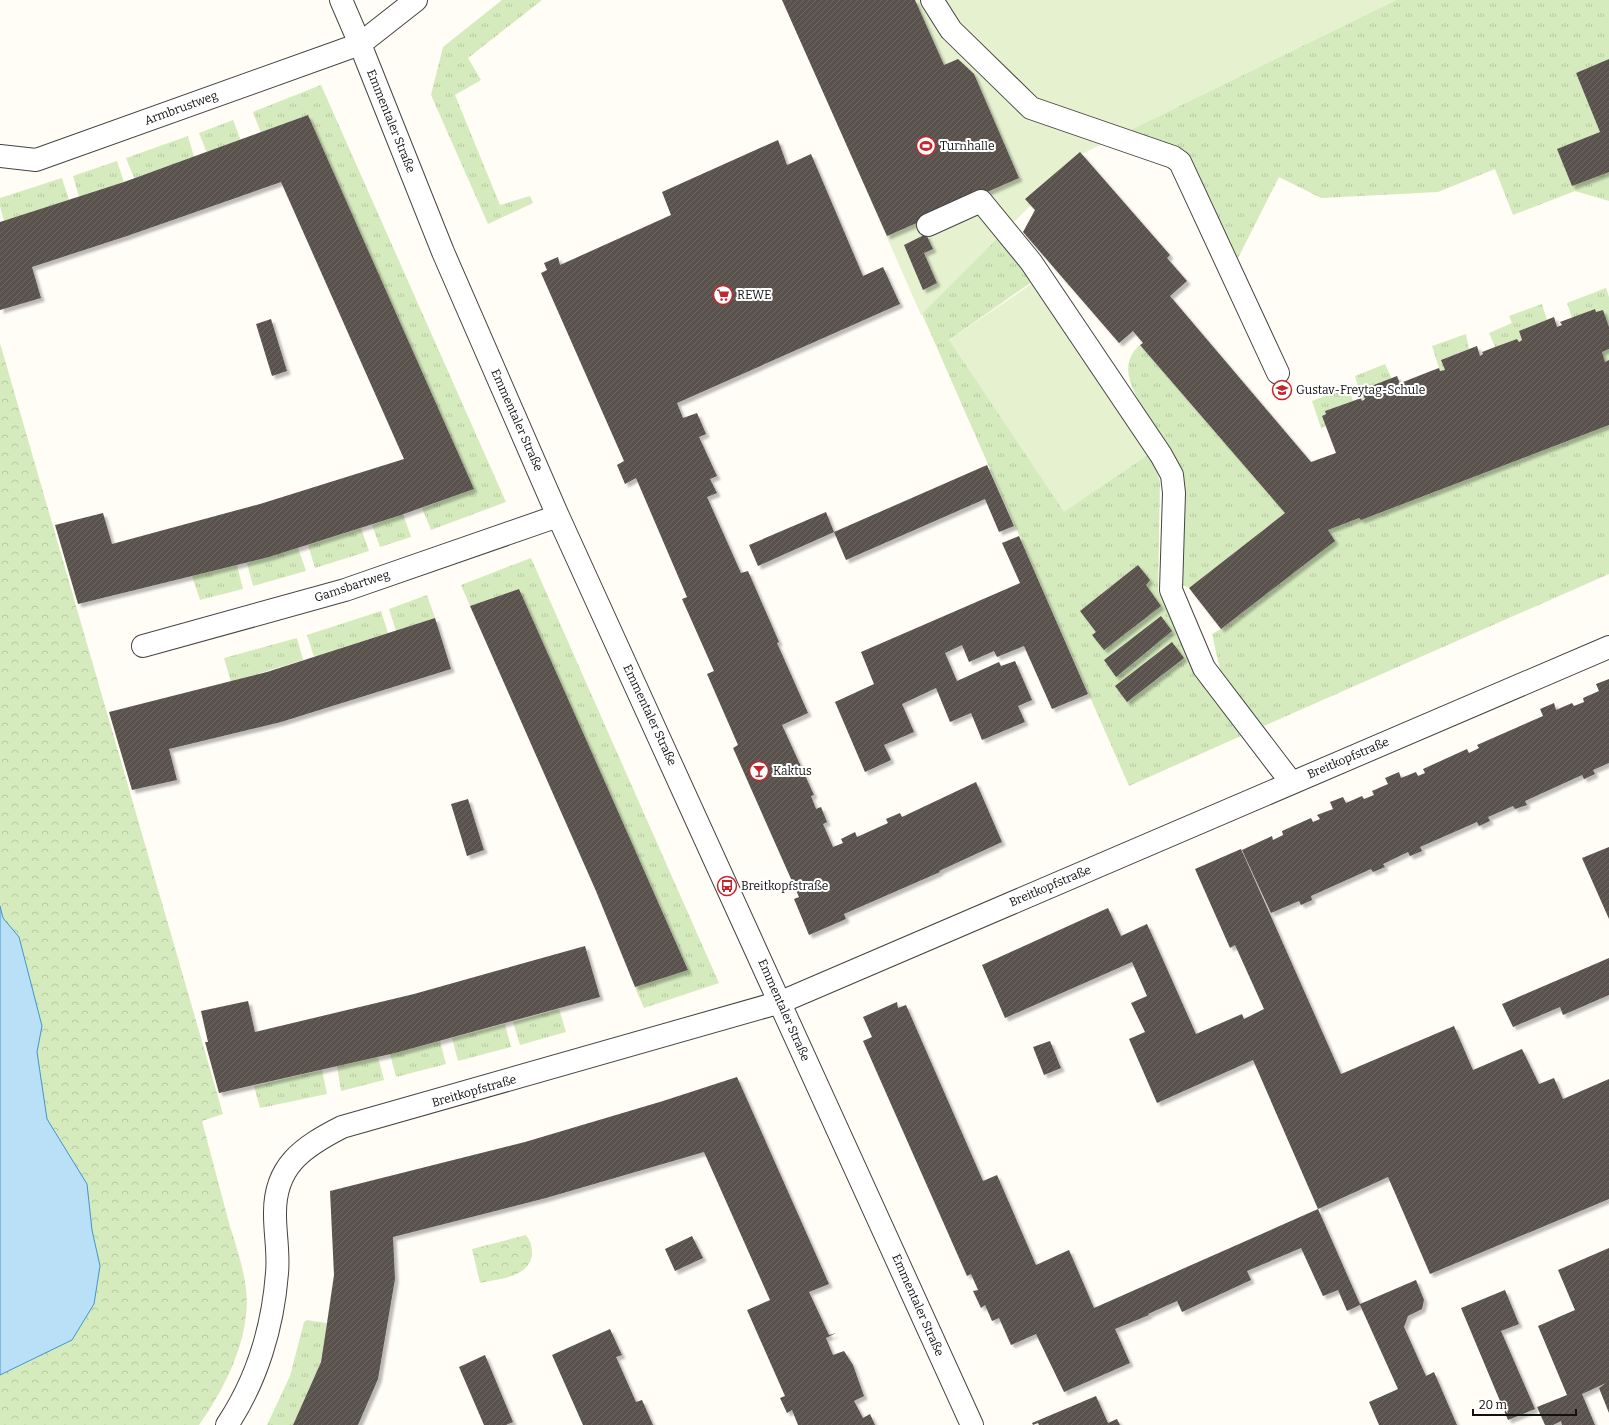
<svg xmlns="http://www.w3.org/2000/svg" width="1609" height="1425" viewBox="0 0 1609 1425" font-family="Bitter,serif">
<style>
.grass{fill:url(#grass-tufts)}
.park{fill:url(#park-crowns)}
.pitch{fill:#e6f2cf}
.water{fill:#b9e0f7;stroke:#3f96cf}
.building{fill:url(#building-hatch);filter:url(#shadow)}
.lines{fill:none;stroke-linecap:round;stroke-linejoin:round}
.minor-casing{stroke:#444;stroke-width:24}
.minor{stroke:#fff;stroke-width:22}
.labels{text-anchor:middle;stroke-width:4;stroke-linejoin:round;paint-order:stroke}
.street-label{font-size:12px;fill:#111;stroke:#fff}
.poi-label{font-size:12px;fill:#111;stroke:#fff;text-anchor:start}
</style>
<defs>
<pattern id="grass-tufts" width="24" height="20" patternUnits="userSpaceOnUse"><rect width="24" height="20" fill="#d5ebbd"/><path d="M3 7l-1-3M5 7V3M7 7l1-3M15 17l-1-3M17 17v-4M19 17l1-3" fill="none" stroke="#b6c8a1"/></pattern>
<pattern id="park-crowns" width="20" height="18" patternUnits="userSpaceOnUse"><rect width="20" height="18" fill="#d5ebbd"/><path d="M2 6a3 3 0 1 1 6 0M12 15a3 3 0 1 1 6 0" fill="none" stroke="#b6c8a1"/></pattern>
<pattern id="building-hatch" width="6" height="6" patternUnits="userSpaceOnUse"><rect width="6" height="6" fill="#5a524d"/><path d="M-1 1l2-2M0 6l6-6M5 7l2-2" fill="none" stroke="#6d6662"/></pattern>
<filter id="shadow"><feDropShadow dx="3.5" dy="3.5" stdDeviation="1" flood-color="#0004"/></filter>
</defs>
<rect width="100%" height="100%" fill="#fffdf5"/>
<path class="grass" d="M 502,0 L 542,0 L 468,58 L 481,80 L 455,95 L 500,205 L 530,196 L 533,203 L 488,224 L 431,95 L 443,47 Z
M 1364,0 L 1609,0 L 1609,59 L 1576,73 L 1600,132 L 1557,150 L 1609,172 L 1609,201 L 1575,191 L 1513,215 L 1495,169 L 1438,192 L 1321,198 L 1279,177 L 1236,262 L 1185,150 L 1128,131 Z
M 321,85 L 506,502 L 431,530 L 422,508 L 474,489 L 308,115 L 261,133 L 253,112 Z
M 233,120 L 241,141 L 207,153 L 199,133 Z
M 188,136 L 194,157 L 134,178 L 126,158 Z
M 117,161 L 124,182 L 79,197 L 73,176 Z
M 62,178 L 69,200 L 4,221 L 0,206 L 0,198 Z
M 984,219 L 1033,281 L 949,340 L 1148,455 L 1154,462 L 1160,482 L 1158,591 L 1192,667 L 1243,735 L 1129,786 L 888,236 Z
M 1606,288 L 1609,297 L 1609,327 L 1603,310 L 1596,312 L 1595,309 L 1572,318 L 1567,303 Z
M 1542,304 L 1547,320 L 1519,331 L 1522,340 L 1519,342 L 1517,339 L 1495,347 L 1489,333 L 1512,323 L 1509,316 Z
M 1466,334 L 1469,349 L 1441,360 L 1445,370 L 1440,371 L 1432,346 Z
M 1140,345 L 1285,513 L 1189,588 L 1179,583 L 1180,469 C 1170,432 1101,378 1140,345 Z
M 1609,349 L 1609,360 L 1605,362 L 1602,352 Z
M 1385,364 L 1392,379 L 1361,390 L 1365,399 L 1362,401 L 1355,376 Z
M 1348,387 L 1353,401 L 1326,411 L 1326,414 L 1322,416 L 1326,426 L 1321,428 L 1312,401 Z
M 1609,425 L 1609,574 L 1264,726 L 1221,674 L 1212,634 L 1221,629 L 1334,541 L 1328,530 L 1359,518 L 1361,520 Z
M 403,514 L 411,537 L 380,547 L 372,525 Z
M 361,528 L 369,551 L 315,568 L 308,545 Z
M 298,548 L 306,571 L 253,586 L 247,563 Z
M 531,558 L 719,983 L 644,1008 L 635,987 L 688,969 L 519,589 L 470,606 L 461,585 Z
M 237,565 L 243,589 L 200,600 L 192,576 Z
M 427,595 L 435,618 L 396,631 L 389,609 Z
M 381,611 L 388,633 L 314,657 L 307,635 Z
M 297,638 L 303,660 L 231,682 L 224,658 Z
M 559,1009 L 566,1032 L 520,1045 L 513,1022 Z
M 505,1024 L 511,1047 L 458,1061 L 452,1038 Z
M 440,1041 L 446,1064 L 396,1077 L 390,1054 Z
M 378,1057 L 384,1080 L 341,1091 L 337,1066 Z
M 322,1070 L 327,1094 L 260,1108 L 254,1086 Z
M 307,1320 L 327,1323 L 321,1362 L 293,1425 L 267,1425 L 290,1376 L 304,1322 Z"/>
<path class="park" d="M 0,343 L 223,1114 L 202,1121 C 211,1155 220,1189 229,1223 C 238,1253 250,1284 246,1315 C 242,1354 221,1394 199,1425 L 0,1425 Z
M 526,1235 C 531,1242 532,1246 532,1255 C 529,1278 497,1279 480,1283 L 472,1249 Z"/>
<path class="pitch" d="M 783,0 L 1397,0 L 1082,154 L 921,315 Z
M 1033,283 L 1148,455 L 1064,512 L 949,340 Z"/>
<path class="water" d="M 0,906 L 3,918 L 19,937 L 42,1026 L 37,1052 L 47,1119 L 87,1184 L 92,1230 L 100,1266 L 94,1304 L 72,1340 L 0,1375 Z"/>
<path class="building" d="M 782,0 L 915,0 L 944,65 L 958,59 L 974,74 L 1019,178 L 887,236 Z
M 1609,59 L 1609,172 L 1572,186 L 1557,149 L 1600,132 L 1576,73 Z
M 308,115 L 474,489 L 398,516 L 269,557 L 78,604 L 55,525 L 103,513 L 112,544 L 260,504 L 404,459 L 281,182 L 127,236 L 32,267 L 41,298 L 0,310 L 0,222 L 124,182 Z
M 778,140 L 787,165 L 811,154 L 863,276 L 883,267 L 900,304 L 677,403 L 683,418 L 697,413 L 706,434 L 699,437 L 717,476 L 710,479 L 717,493 L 707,497 L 741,573 L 748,571 L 779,642 L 777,643 L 808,713 L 782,725 L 814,795 L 811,796 L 816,809 L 821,807 L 827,822 L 823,824 L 833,847 L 843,843 L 841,839 L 855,832 L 857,837 L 888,823 L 886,819 L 900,813 L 902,817 L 976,782 L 1002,842 L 939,871 L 940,872 L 844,914 L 846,919 L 809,935 L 794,899 L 799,897 L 733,748 L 738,745 L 707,674 L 714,671 L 682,599 L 687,597 L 636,478 L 625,484 L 617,465 L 624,461 L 541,273 L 547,270 L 544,263 L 558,257 L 560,265 L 671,215 L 662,192 Z
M 1080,152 L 1170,255 L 1167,258 L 1187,281 L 1170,296 L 1311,462 L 1336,453 L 1322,416 L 1326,414 L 1325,411 L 1353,401 L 1361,398 L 1362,401 L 1365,399 L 1361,390 L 1397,376 L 1401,386 L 1404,385 L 1403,382 L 1431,371 L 1439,368 L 1440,371 L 1445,370 L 1441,360 L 1477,346 L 1480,356 L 1483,354 L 1482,352 L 1495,347 L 1517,339 L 1519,342 L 1522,340 L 1519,331 L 1554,317 L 1557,327 L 1562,325 L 1560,322 L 1595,309 L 1596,312 L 1603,310 L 1609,327 L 1609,349 L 1602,352 L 1605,362 L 1609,360 L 1609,425 L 1361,520 L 1359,518 L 1328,530 L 1335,541 L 1221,629 L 1189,588 L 1285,513 L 1140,345 L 1143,343 L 1133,331 L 1119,343 L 1023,232 L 1035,210 L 1025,199 Z
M 926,234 L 933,249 L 924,253 L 937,283 L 923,290 L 904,245 Z
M 271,319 L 287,371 L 272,376 L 256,324 Z
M 987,465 L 1014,526 L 999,532 L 985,499 L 846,560 L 834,532 Z
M 826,512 L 834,532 L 758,566 L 749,545 Z
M 1019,536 L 1088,694 L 1052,709 L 1024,646 L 997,657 L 994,651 L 969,662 L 962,645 L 945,653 L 957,681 L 999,662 L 1001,666 L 1015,661 L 1032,700 L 1018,706 L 1025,722 L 982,740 L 971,713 L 950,722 L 936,688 L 902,704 L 914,732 L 884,745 L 891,760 L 865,772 L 835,702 L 874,684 L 861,652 L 1020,583 L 1002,543 Z
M 1138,565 L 1150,580 L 1146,585 L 1161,606 L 1104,650 L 1092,635 L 1096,632 L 1080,611 Z
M 519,589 L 604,780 L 688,970 L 635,987 L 596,891 L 470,606 Z
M 1161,616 L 1172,631 L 1116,677 L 1104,660 Z
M 435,618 L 451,669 L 281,722 L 169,749 L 177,780 L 132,790 L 109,712 L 267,672 Z
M 1172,642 L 1184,658 L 1127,702 L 1115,686 Z
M 1609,679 L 1609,763 L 1593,770 L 1595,774 L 1584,779 L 1582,775 L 1525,801 L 1527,805 L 1515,809 L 1513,806 L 1488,817 L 1490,821 L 1479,826 L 1477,822 L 1420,847 L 1422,851 L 1410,856 L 1408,852 L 1383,864 L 1385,867 L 1373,872 L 1371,869 L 1311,896 L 1312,900 L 1301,905 L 1299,901 L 1271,913 L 1242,850 L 1244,849 L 1272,836 L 1273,840 L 1283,835 L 1282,831 L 1311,818 L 1313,822 L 1320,819 L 1317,815 L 1333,809 L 1330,802 L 1343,797 L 1346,803 L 1362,796 L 1364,799 L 1374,795 L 1372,791 L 1388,784 L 1385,778 L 1399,772 L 1401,778 L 1416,772 L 1418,776 L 1425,773 L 1423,769 L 1467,749 L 1469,753 L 1479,748 L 1477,745 L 1543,716 L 1540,709 L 1554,703 L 1556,710 L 1572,703 L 1574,706 L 1584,702 L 1583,698 L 1599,691 L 1596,684 Z
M 468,799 L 484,850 L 467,856 L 451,804 Z
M 1609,847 L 1609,919 L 1582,858 Z
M 1241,849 L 1341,1074 L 1454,1026 L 1473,1070 L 1522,1049 L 1539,1084 L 1554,1078 L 1563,1099 L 1609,1079 L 1609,1199 L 1430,1274 L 1388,1177 L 1318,1209 L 1360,1304 L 1416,1280 L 1424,1300 L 1422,1309 L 1408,1316 L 1404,1327 L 1426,1376 L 1434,1372 L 1457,1425 L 1379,1425 L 1369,1402 L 1398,1389 L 1360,1305 L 1347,1311 L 1338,1290 L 1323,1296 L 1301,1248 L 1247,1271 L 1251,1280 L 1182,1312 L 1177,1301 L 1148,1314 L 1149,1315 L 1115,1329 L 1130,1363 L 1064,1392 L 1036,1334 L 1011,1345 L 999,1318 L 992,1321 L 985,1305 L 981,1308 L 973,1291 L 978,1290 L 971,1274 L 967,1276 L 863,1041 L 872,1037 L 863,1017 L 897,1002 L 898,1008 L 906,1005 L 983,1181 L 997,1175 L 1036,1265 L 1069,1250 L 1094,1308 L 1318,1209 L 1253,1060 L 1157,1103 L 1129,1039 L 1145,1032 L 1131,1003 L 1147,996 L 1132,962 L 1005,1018 L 982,965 L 1108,908 L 1121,936 L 1147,924 L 1196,1034 L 1242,1014 L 1244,1019 L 1264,1009 L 1235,945 L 1230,948 L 1195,869 Z
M 585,946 L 600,997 L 395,1053 L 219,1093 L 205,1042 L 208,1042 L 201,1011 L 248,1001 L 255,1032 L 414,994 Z
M 1609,958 L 1609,995 L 1563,1015 L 1560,1007 L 1513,1027 L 1502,1004 Z
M 1050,1041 L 1061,1068 L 1044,1075 L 1033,1047 Z
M 737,1077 L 829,1284 L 809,1292 L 829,1335 L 836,1333 L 826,1338 L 833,1355 L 844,1351 L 853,1365 L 864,1396 L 854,1401 L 863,1418 L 870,1414 L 875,1425 L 798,1425 L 792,1410 L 787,1413 L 780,1398 L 785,1396 L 747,1310 L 770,1300 L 704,1152 L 546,1198 L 393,1237 L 395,1279 L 378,1379 L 358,1425 L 293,1425 L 321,1362 L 327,1323 L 334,1275 L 330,1191 L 525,1142 L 663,1101 Z
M 692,1236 L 703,1258 L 675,1271 L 665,1249 Z
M 1609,1248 L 1609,1413 L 1599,1388 L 1606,1383 L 1582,1394 L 1595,1425 L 1562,1425 L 1561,1421 L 1553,1425 L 1545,1425 L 1537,1407 L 1567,1395 L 1538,1326 L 1575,1310 L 1558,1270 Z
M 1505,1290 L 1519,1324 L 1501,1331 L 1535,1409 L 1508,1420 L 1461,1308 Z
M 610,1329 L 622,1355 L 616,1357 L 636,1402 L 642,1400 L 653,1425 L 583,1425 L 552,1355 Z
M 485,1355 L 513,1422 L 506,1425 L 484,1425 L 459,1367 Z
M 1096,1396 L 1108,1423 L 1117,1419 L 1120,1425 L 1039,1425 L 1038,1423 L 1033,1425 L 1032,1423 Z"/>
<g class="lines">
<defs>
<path id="minor" d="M 341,0 L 360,44 L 443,252 L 558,516 L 972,1425
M 932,0 L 951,30 L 1031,108 L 1173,157 L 1180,162 L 1278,373
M 0,156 L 36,160 L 360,44 L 416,0
M 928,225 L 981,201 L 1031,262 L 1161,455 L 1172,475 L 1174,493 L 1171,590 L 1204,668 L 1291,782
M 143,646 L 345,590 L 558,516
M 227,1425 C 257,1380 273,1326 277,1273 C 279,1254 275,1234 275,1215 C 274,1166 303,1147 342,1127 L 781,1002 L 1609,647"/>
</defs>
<use href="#minor" class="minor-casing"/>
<use href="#minor" class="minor"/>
</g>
<defs>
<symbol id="stadium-ring" viewBox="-11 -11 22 22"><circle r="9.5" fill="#fff" stroke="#c4262e" stroke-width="1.5"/><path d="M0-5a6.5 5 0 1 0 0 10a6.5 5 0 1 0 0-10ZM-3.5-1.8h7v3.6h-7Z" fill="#c4262e"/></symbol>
<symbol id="supermarket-ring" viewBox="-11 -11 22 22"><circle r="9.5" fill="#fff" stroke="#c4262e" stroke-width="1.5"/><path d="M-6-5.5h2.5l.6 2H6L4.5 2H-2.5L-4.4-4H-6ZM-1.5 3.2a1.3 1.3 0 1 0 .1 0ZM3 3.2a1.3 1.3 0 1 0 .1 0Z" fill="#c4262e"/></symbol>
<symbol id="school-ring" viewBox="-11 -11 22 22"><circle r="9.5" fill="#fff" stroke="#c4262e" stroke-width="1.5"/><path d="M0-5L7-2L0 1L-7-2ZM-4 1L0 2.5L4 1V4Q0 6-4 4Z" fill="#c4262e"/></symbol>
<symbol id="bar-ring" viewBox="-11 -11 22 22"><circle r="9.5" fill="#fff" stroke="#c4262e" stroke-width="1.5"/><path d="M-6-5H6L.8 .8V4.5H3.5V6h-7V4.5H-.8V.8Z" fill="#c4262e"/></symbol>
<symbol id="bus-ring" viewBox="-11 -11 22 22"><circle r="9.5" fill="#fff" stroke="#c4262e" stroke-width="1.5"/><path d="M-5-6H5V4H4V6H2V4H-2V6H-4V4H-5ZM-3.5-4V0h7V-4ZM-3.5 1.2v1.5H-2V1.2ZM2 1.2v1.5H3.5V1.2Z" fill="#c4262e"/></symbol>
</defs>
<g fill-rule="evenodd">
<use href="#stadium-ring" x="915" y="135" width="22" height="22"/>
<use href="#supermarket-ring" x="712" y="284" width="22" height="22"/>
<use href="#school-ring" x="1271" y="379" width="22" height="22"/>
<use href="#bar-ring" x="748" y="760" width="22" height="22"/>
<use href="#bus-ring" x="716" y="875" width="22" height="22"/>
</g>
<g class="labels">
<g class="street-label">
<text transform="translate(181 108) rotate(-20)" y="4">Armbrustweg</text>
<text transform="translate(391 121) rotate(68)" y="4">Emmentaler Straße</text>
<text transform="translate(517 420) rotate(66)" y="4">Emmentaler Straße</text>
<text transform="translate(352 586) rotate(-18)" y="4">Gamsbartweg</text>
<text transform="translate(650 715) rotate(65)" y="4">Emmentaler Straße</text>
<text transform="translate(1348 758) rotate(-23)" y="4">Breitkopfstraße</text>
<text transform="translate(1050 886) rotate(-23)" y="4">Breitkopfstraße</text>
<text transform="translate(784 1010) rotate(66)" y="4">Emmentaler Straße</text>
<text transform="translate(474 1091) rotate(-16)" y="4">Breitkopfstraße</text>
<text transform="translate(918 1305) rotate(66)" y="4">Emmentaler Straße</text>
</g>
<g class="poi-label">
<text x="940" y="150">Turnhalle</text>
<text x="737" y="299">REWE</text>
<text x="1296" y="394">Gustav-Freytag-Schule</text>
<text x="773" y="775">Kaktus</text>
<text x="741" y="890">Breitkopfstraße</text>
</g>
</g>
<path d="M1473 1409v6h103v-6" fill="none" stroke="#111111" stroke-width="2"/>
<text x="1479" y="1409" font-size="12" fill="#111111" stroke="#ffffff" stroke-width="3" paint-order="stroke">20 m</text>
</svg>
